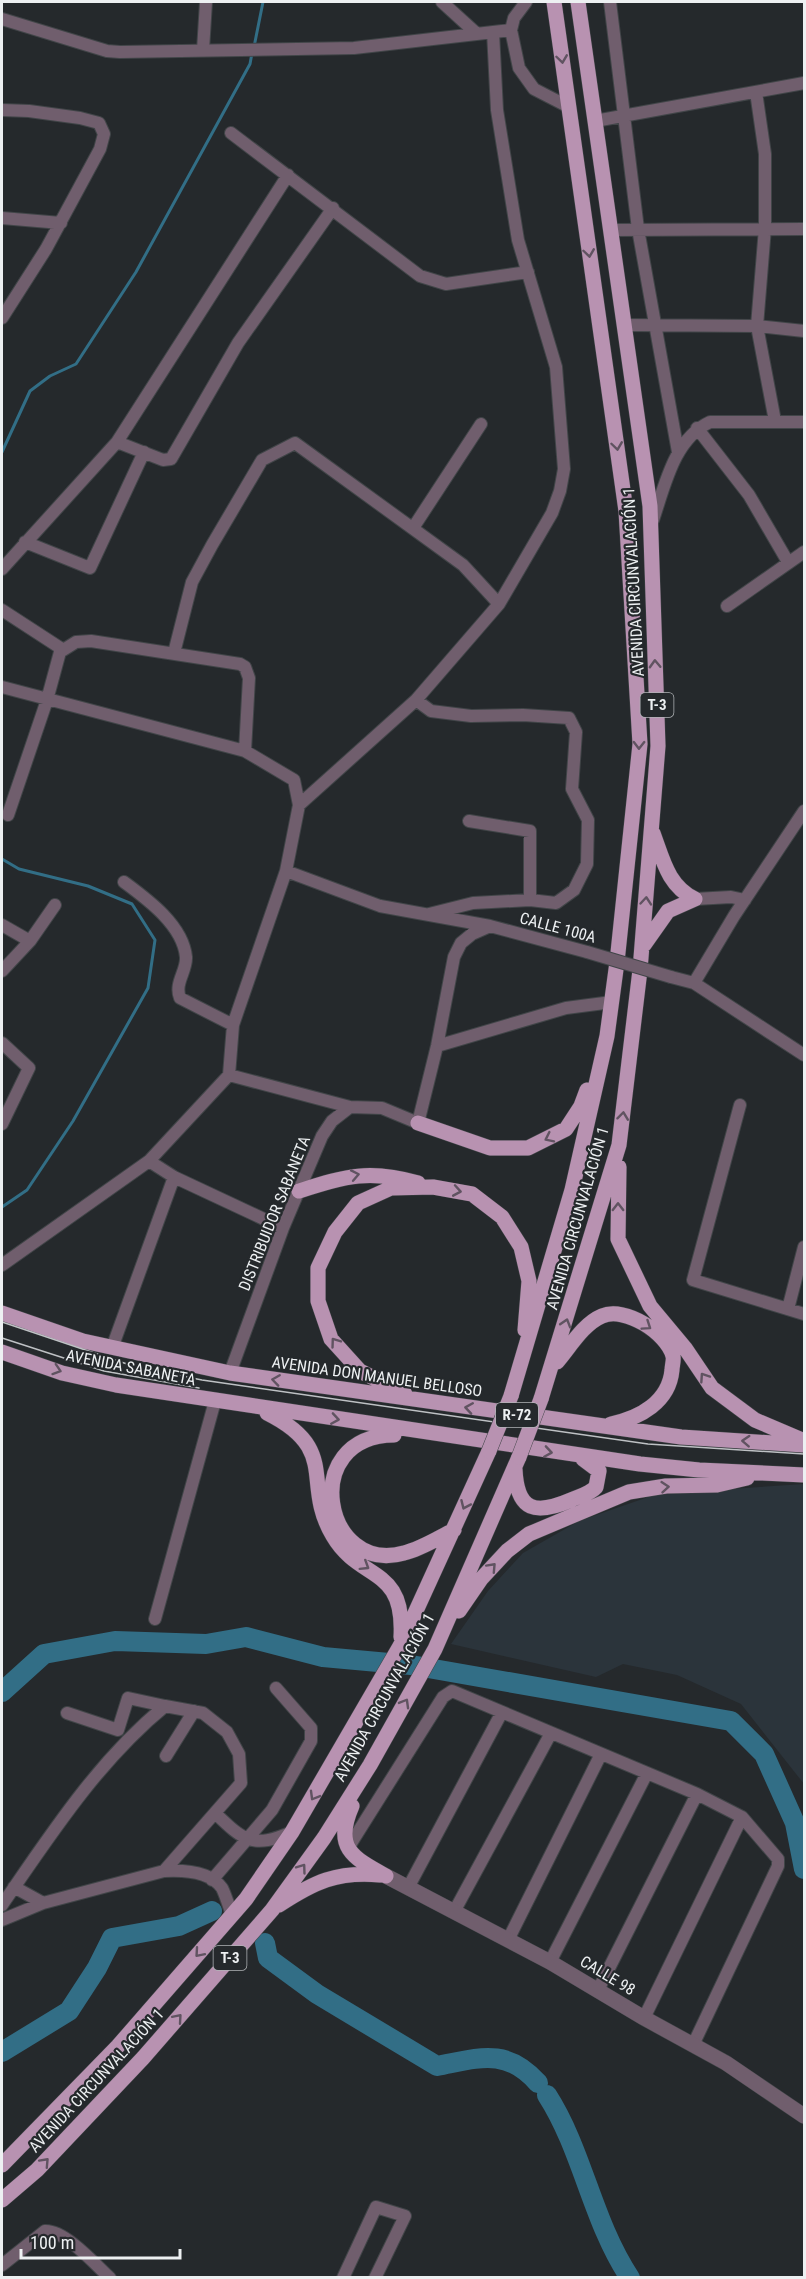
<svg xmlns="http://www.w3.org/2000/svg" width="806" height="2279" viewBox="0 0 806 2279" font-family="'Roboto Condensed',sans-serif">
<style>
.built{fill:#2b343b}
.lines{fill:none;stroke-linecap:round;stroke-linejoin:round}
.stream{stroke:#326e86;stroke-width:3}
.river{stroke:#326e86;stroke-width:20}
.minor-casing{stroke:#414548;stroke-width:14}
.tertiary-casing{stroke:#414548;stroke-width:16}
.primary-casing{stroke:#414548;stroke-width:16}
.minor{stroke:#705e6d;stroke-width:12}
.tertiary{stroke:#705e6d;stroke-width:15}
.primary{stroke:#b892b1;stroke-width:15}
.tram{stroke:#bec1c4;stroke-width:1.5}
.minor-bridge-casing{stroke:#414548;stroke-width:14;stroke-linecap:butt}
.primary-bridge-casing{stroke:#414548;stroke-width:16;stroke-linecap:butt}
.minor-bridge{stroke:#705e6d;stroke-width:12}
.primary-bridge{stroke:#b892b1;stroke-width:15}
.oneway{stroke:#605361}
.labels{text-anchor:middle;stroke-width:4.5;stroke-linejoin:round;paint-order:stroke}
.shield{fill:#25292c;stroke:#b1b4b7;stroke-width:1.5}
.shield-label{font-size:15px;font-weight:bold;fill:#edf0f2}
.street-label{font-size:16px;fill:#edf0f2;stroke:#25292c}
</style>
<rect width="100%" height="100%" fill="#25292c"/>
<path class="built" d="M 804,1484 L 804,1784 L 741,1704 L 677,1675 L 623,1664 L 596,1677 L 451,1644 L 488,1591 L 523,1553 L 579,1521 L 657,1494 Z"/>
<g class="lines">
<path class="stream" d="M 254,47 L 263,2
M 2,452 L 30,391 L 50,376 L 76,364 L 136,272 L 250,64 L 252,53
M 2,859 L 19,869 L 88,886 L 132,904 L 155,940 L 148,988 L 73,1121 L 27,1190 L 2,1207
M 798,1838 L 804,1837"/>
<path class="river" d="M 2,1692 L 44,1654 L 115,1641 L 206,1644 L 246,1637 L 323,1657 L 411,1665 L 731,1721 L 764,1754 L 795,1823 L 804,1869
M 265,1943 L 268,1958 L 317,1994 L 437,2066 C 479,2058 506,2047 538,2083
M 2,2052 L 69,2011 L 97,1968 L 112,1938 L 179,1926 L 212,1911
M 547,2095 C 583,2151 592,2221 630,2278"/>
<defs>
<path id="minor" d="M 442,2 L 476,33
M 526,2 L 514,18 L 511,30 L 519,68 L 534,89 L 569,107
M 610,2 L 638,229 L 678,452
M 2,19 L 107,51 L 120,52 L 354,48 L 511,30
M 203,50 L 206,2
M 756,92 L 765,154 L 765,228 L 757,326 L 775,421
M 2,110 L 29,111 L 80,118 L 99,123 L 104,134 L 100,149 L 46,249 L 2,318
M 595,121 L 804,83
M 231,133 L 420,276 L 446,284 L 528,272
M 2,218 L 61,223
M 611,230 L 804,229
M 624,325 L 757,326 L 804,331
M 697,428 L 749,495 L 788,562
M 117,442 L 163,460 L 171,459 L 238,343 L 333,208
M 653,520 C 665,485 674,439 710,422 L 804,422
M 413,528 L 481,424
M 25,542 L 90,568 L 144,452
M 2,569 L 117,442 L 288,175
M 727,606 L 804,552
M 2,610 L 62,649
M 174,653 L 192,582 L 212,545 L 262,460 L 295,443 L 463,565 L 499,604
M 2,687 L 245,751 L 294,780 L 299,805 L 286,871 L 233,1025 L 229,1075
M 416,700 L 431,711 L 471,716 L 523,715 L 569,718 L 576,732 L 572,789 L 588,820 L 587,864 L 574,890 L 556,903 L 530,900
M 299,805 L 416,700 L 499,604 L 552,513 L 560,491 L 564,469 L 556,367 L 518,240 L 497,110 L 493,32
M 8,815 L 47,700 L 60,652 L 76,642 L 91,641 L 240,664 L 245,667 L 249,678 L 245,751
M 286,871 L 380,906 L 490,926 L 587,952
M 124,882 C 147,899 183,925 186,957 C 187,971 174,983 180,998 L 233,1025
M 695,899 L 731,897 L 745,900
M 429,914 L 473,903 L 530,900 L 530,831 L 469,821
M 2,925 L 30,941
M 2,971 L 30,941 L 55,905
M 671,977 L 694,983 L 804,1055
M 694,983 L 734,916 L 804,811
M 2,1043 L 29,1068 L 2,1124
M 437,1046 L 566,1008 L 612,1002
M 740,1105 L 693,1280 L 804,1314
M 149,1161 L 174,1177 L 283,1228
M 2,1265 L 149,1161 L 229,1075 L 350,1107 L 382,1108 L 418,1123 L 437,1046 L 454,957 L 461,943 L 472,934 L 490,926
M 788,1309 L 804,1247
M 112,1348 L 174,1177
M 230,1373 L 283,1228 L 322,1136 L 332,1121 L 350,1107
M 155,1619 L 215,1401
M 67,1713 L 118,1730 L 128,1698 L 165,1706
M 166,1756 L 194,1711
M 215,1813 C 244,1841 253,1849 292,1832
M 348,1848 L 443,1697 L 452,1691 L 697,1794 L 742,1817 L 778,1859 L 778,1866 L 693,2045
M 164,1871 C 182,1870 210,1871 222,1888 C 226,1896 229,1907 232,1915
M 212,1880 L 272,1810 L 311,1741 L 311,1728 L 276,1688
M 409,1886 L 502,1712
M 14,1887 L 43,1903
M 2,1905 C 51,1834 98,1761 165,1706 L 203,1713 L 227,1732 L 239,1754 L 241,1783 L 164,1871 L 43,1903 L 2,1920
M 455,1910 L 551,1733
M 508,1940 L 601,1754
M 550,1962 L 647,1773
M 598,1990 L 697,1794
M 644,2018 L 742,1817
M 2,2265 L 45,2231 C 65,2230 95,2264 110,2278
M 343,2278 L 376,2207 L 405,2216 L 375,2278"/>
<path id="tertiary" d="M 386,1876 L 550,1962 L 644,2018 L 726,2063 L 804,2116"/>
<path id="primary" d="M 653,833 C 663,860 668,886 695,899
M 644,945 L 668,911 L 695,899
M 418,1123 L 490,1148 L 528,1148 L 566,1129 L 581,1106 L 587,1090
M 619,1167 L 618,1239 L 650,1306 L 685,1348 L 712,1388 L 755,1420 L 802,1440
M 299,1191 C 347,1176 369,1169 418,1183
M 2,1313 L 83,1341 L 230,1373 L 681,1437 L 804,1445
M 2,1352 L 62,1373 L 116,1385 L 640,1464 L 699,1470 L 804,1475
M 557,1362 C 570,1347 583,1324 602,1316 C 625,1306 667,1333 673,1356 C 674,1360 672,1366 672,1370 C 669,1402 640,1418 611,1424
M 405,1394 L 360,1371 L 331,1339 L 318,1301 L 318,1268 L 335,1232 L 358,1203 L 391,1188 L 433,1187 L 472,1194 L 502,1217 L 521,1247 L 529,1281 L 525,1330
M 511,1396 L 572,1190 L 607,1036 L 617,962 L 640,744 L 626,511 L 554,2
M 541,1399 L 619,1145 L 640,970 L 658,746 L 650,506 L 578,2
M 267,1413 C 341,1450 301,1482 333,1536 C 360,1582 405,1565 401,1637
M 394,1435 C 297,1436 324,1576 404,1553 C 421,1549 438,1538 454,1530
M 515,1469 C 517,1512 536,1515 571,1500 C 580,1496 590,1494 596,1487 L 599,1471 L 583,1459
M 459,1611 L 481,1579 L 507,1551 L 529,1534 L 629,1492 L 666,1486 L 717,1485 L 747,1478
M 352,1806 C 334,1847 351,1857 386,1876
M 279,1905 C 314,1882 337,1871 380,1875
M 2,2165 L 118,2046 L 246,1899 L 292,1832 L 400,1646 L 489,1451
M 2,2200 L 37,2170 L 143,2058 L 272,1910 L 324,1838 L 370,1765 L 435,1649 L 519,1457"/>
</defs>
<use href="#minor" class="minor-casing"/>
<use href="#tertiary" class="tertiary-casing"/>
<use href="#primary" class="primary-casing"/>
<use href="#minor" class="minor"/>
<use href="#tertiary" class="tertiary"/>
<use href="#primary" class="primary"/>
<path class="tram" d="M 2,1322 L 133,1366 L 202,1380 L 648,1444 L 804,1454
M 2,1338 L 104,1371 L 199,1388"/>
<defs>
<path id="minor-bridge" d="M 587,952 L 671,977"/>
<path id="primary-bridge" d="M 489,1451 L 511,1396
M 519,1457 L 541,1399"/>
</defs>
<use href="#minor-bridge" class="minor-bridge-casing"/>
<use href="#primary-bridge" class="primary-bridge-casing"/>
<use href="#minor-bridge" class="minor-bridge"/>
<use href="#primary-bridge" class="primary-bridge"/>
</g>
<defs><path id="oneway-chevron" d="M-2-3.5L2.5 0L-2 3.5" fill="none" stroke-width="1.6" stroke-linecap="round" stroke-linejoin="round" transform="scale(1.5)"/></defs>
<g class="oneway">
<use href="#oneway-chevron" transform="translate(562 59) rotate(82)"/>
<use href="#oneway-chevron" transform="translate(589 253) rotate(82)"/>
<use href="#oneway-chevron" transform="translate(617 446) rotate(82)"/>
<use href="#oneway-chevron" transform="translate(655 664) rotate(-92)"/>
<use href="#oneway-chevron" transform="translate(639 745) rotate(91)"/>
<use href="#oneway-chevron" transform="translate(646 901) rotate(-85)"/>
<use href="#oneway-chevron" transform="translate(623 1116) rotate(-83)"/>
<use href="#oneway-chevron" transform="translate(549 1138) rotate(154)"/>
<use href="#oneway-chevron" transform="translate(355 1175) rotate(-11)"/>
<use href="#oneway-chevron" transform="translate(457 1191) rotate(10)"/>
<use href="#oneway-chevron" transform="translate(618 1207) rotate(-90)"/>
<use href="#oneway-chevron" transform="translate(566 1323) rotate(-73)"/>
<use href="#oneway-chevron" transform="translate(647 1326) rotate(34)"/>
<use href="#oneway-chevron" transform="translate(335 1342) rotate(-126)"/>
<use href="#oneway-chevron" transform="translate(57 1370) rotate(18)"/>
<use href="#oneway-chevron" transform="translate(704 1377) rotate(-124)"/>
<use href="#oneway-chevron" transform="translate(276 1380) rotate(-172)"/>
<use href="#oneway-chevron" transform="translate(469 1408) rotate(-171)"/>
<use href="#oneway-chevron" transform="translate(335 1419) rotate(9)"/>
<use href="#oneway-chevron" transform="translate(746 1441) rotate(-177)"/>
<use href="#oneway-chevron" transform="translate(548 1452) rotate(9)"/>
<use href="#oneway-chevron" transform="translate(665 1487) rotate(-5)"/>
<use href="#oneway-chevron" transform="translate(465 1505) rotate(114)"/>
<use href="#oneway-chevron" transform="translate(365 1566) rotate(32)"/>
<use href="#oneway-chevron" transform="translate(492 1567) rotate(-47)"/>
<use href="#oneway-chevron" transform="translate(405 1703) rotate(-60)"/>
<use href="#oneway-chevron" transform="translate(314 1796) rotate(120)"/>
<use href="#oneway-chevron" transform="translate(302 1868) rotate(-54)"/>
<use href="#oneway-chevron" transform="translate(199 1953) rotate(131)"/>
<use href="#oneway-chevron" transform="translate(178 2018) rotate(-49)"/>
<use href="#oneway-chevron" transform="translate(45 2162) rotate(-47)"/>
</g>
<g class="labels">
<g class="shield">
<rect x="640.5" y="693" width="33" height="24" rx="4.5"/>
<rect x="496" y="1403" width="42" height="24" rx="4.5"/>
<rect x="213.5" y="1946" width="33" height="24" rx="4.5"/>
</g>
<g class="shield-label">
<text x="657" y="710">T-3</text>
<text x="517" y="1420">R-72</text>
<text x="230" y="1963">T-3</text>
</g>
<g class="street-label">
<text transform="translate(633 582) rotate(-93)" y="6">AVENIDA CIRCUNVALACIÓN 1</text>
<text transform="translate(558 927) rotate(15)" y="6">CALLE 100A</text>
<text transform="translate(274 1213) rotate(-68)" y="6">DISTRIBUIDOR SABANETA</text>
<text transform="translate(577 1218) rotate(-74)" y="6">AVENIDA CIRCUNVALACIÓN 1</text>
<text transform="translate(131 1367) rotate(11)" y="6">AVENIDA SABANETA</text>
<text transform="translate(377 1376) rotate(8)" y="6">AVENIDA DON MANUEL BELLOSO</text>
<text transform="translate(384 1697) rotate(-61)" y="6">AVENIDA CIRCUNVALACIÓN 1</text>
<text transform="translate(608 1975) rotate(31)" y="6">CALLE 98</text>
<text transform="translate(96 2080) rotate(-47)" y="6">AVENIDA CIRCUNVALACIÓN 1</text>
</g>
</g>
<rect width="806" height="2279" fill="none" stroke="#edf0f2" stroke-width="6"/>
<path d="M21 2249v9h159v-9" fill="none" stroke="#edf0f2" stroke-width="3"/>
<text x="30" y="2249" font-size="18" fill="#edf0f2" stroke="#25292c" stroke-width="4.5" paint-order="stroke">100 m</text>
</svg>
